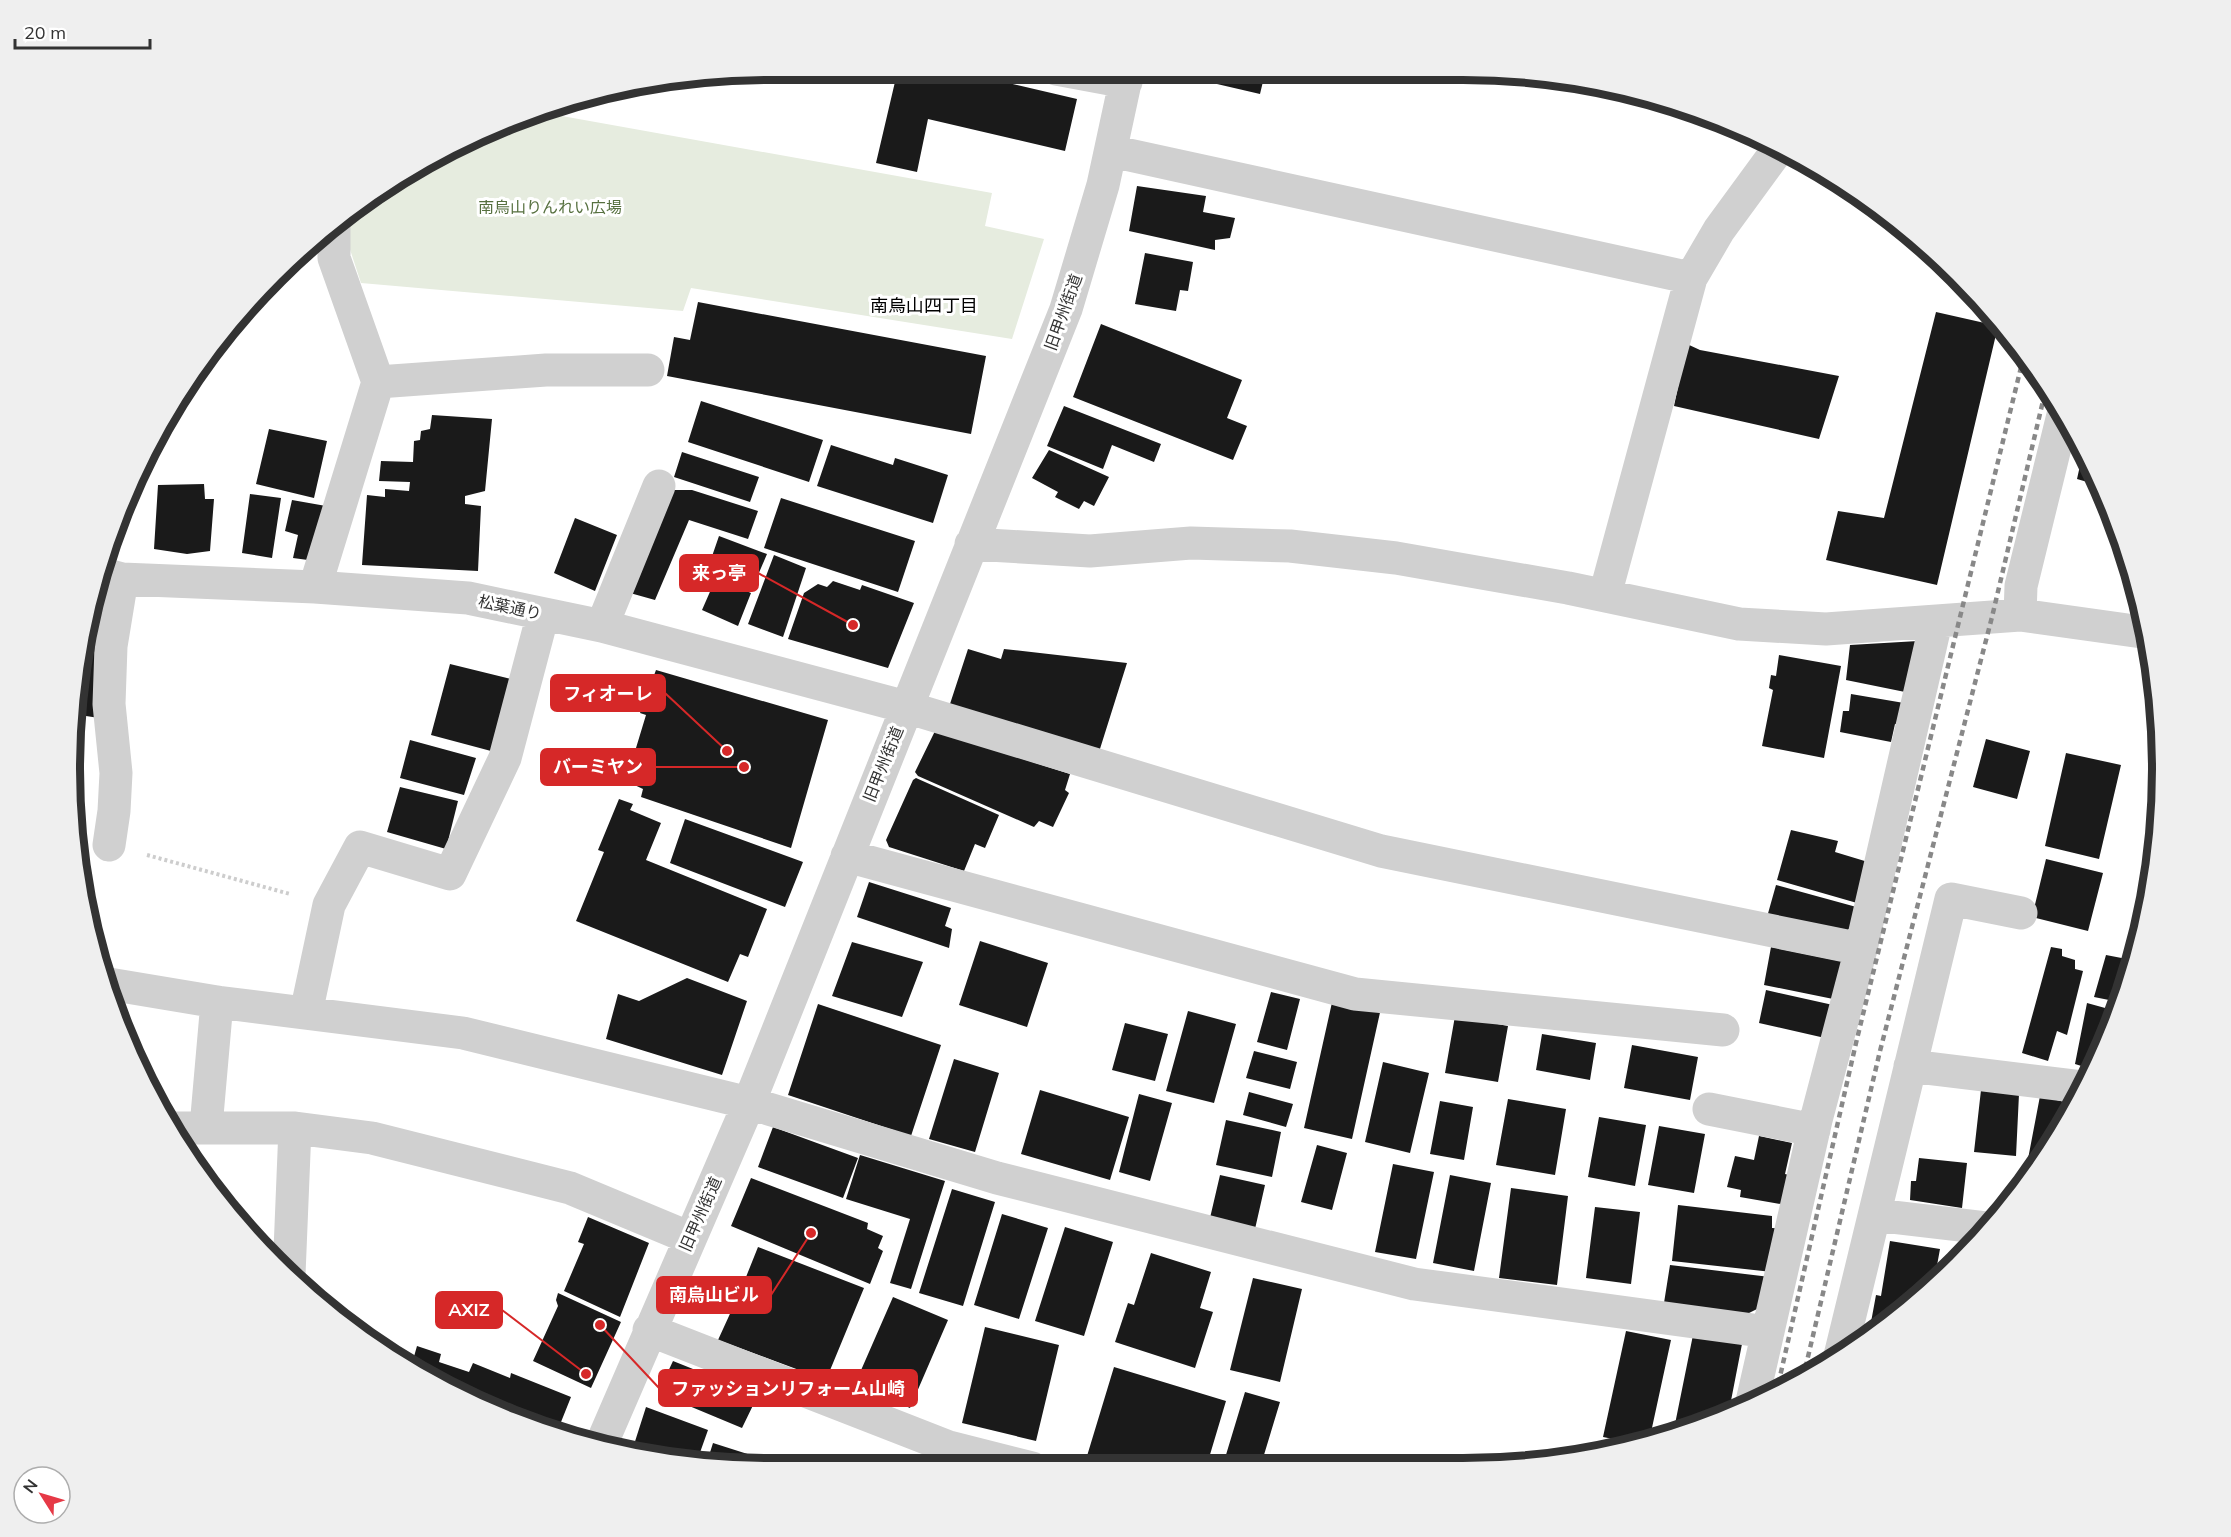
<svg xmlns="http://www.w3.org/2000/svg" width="2231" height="1537" viewBox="0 0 2231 1537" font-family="Mulish,'Noto Sans JP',sans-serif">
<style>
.green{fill:#e6ecdf}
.building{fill:#1a1a1a}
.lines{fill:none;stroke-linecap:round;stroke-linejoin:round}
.path{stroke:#cdcdcd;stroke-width:4;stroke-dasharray:3 3;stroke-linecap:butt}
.minor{stroke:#d0d0d0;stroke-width:33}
.rail{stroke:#888;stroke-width:4.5;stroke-dasharray:6 4.5;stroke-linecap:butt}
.labels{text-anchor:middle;stroke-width:6;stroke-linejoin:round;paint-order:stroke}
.park-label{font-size:16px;fill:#56703f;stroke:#fff}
.street-label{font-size:16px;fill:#333;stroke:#fff}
.neighbourhood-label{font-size:18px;fill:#000;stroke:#fff}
.rim{fill:none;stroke:#333;stroke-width:8}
.leader{fill:none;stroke:#d62828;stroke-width:2}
.callout-dot{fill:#d62828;stroke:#fff;stroke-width:2}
.callout{fill:#d62828;stroke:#d62828;stroke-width:2}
.callout-label{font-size:18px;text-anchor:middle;font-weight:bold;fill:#fff}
</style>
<rect width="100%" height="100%" fill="#fff"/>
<path class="green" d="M 534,111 L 992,193 L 985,226 L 1044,239 L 1012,339 L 691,288 L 683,311 L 361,283 L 343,228 L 344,218 L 380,187 L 500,122 Z"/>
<path class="building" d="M 898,69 L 949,69 L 1077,99 L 1065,151 L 928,119 L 917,172 L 876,163 Z
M 1161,69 L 1266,69 L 1260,94 L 1161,71 Z
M 1137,186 L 1206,196 L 1203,212 L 1235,218 L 1230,238 L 1215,240 L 1215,250 L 1129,231 Z
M 1145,253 L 1193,262 L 1188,291 L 1180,290 L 1176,311 L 1135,304 Z
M 698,302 L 986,356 L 971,434 L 667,376 L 674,337 L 690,340 Z
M 1936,312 L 1998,326 L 1937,585 L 1826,560 L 1838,511 L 1884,518 Z
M 1101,324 L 1242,380 L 1227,418 L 1247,426 L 1233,460 L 1073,397 Z
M 1687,344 L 1700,350 L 1839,376 L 1819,439 L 1674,406 Z
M 701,401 L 823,440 L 809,482 L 688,442 Z
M 1064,406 L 1161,444 L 1154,462 L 1112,445 L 1103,469 L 1047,446 Z
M 432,415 L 492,419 L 485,491 L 465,496 L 465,504 L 481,506 L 478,571 L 362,565 L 367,495 L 385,497 L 385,489 L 409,491 L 410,482 L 379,481 L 381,461 L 413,462 L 414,441 L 420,440 L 421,431 L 430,429 Z
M 269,429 L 327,441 L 314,498 L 256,484 Z
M 831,445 L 893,465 L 895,458 L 948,475 L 933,523 L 817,486 Z
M 1049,450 L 1109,477 L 1094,506 L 1084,501 L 1079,509 L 1055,497 L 1058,492 L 1032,478 Z
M 682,452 L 759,477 L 750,502 L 674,477 Z
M 2083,452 L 2085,457 L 2101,486 L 2077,479 Z
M 204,484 L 205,499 L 214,499 L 210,551 L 187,554 L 154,549 L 158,485 Z
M 673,490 L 692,490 L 758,511 L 748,539 L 689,520 L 655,600 L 630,593 Z
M 250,494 L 281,498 L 272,558 L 242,553 Z
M 781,498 L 915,541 L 898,592 L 764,548 Z
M 124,499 L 121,537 L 113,537 L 122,500 Z
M 292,500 L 326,506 L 308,560 L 293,558 L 298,535 L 285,531 Z
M 575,518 L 617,535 L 595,591 L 554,573 Z
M 719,536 L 767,554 L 758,575 L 749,573 L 746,580 L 709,565 Z
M 774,555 L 806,568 L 783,637 L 748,624 Z
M 716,578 L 751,593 L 738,626 L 702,610 Z
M 833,581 L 860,590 L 862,585 L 914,603 L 888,668 L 788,639 L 804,593 L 818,584 L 827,587 Z
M 1918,641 L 1910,693 L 1846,680 L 1850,645 Z
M 85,642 L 101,644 L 99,718 L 73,714 L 75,678 Z
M 968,649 L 1001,659 L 1004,649 L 1127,663 L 1099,752 L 949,707 Z
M 1779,655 L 1841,666 L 1824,758 L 1762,746 L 1773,690 L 1769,688 L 1771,675 L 1776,676 Z
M 450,664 L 511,679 L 491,751 L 431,735 Z
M 656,670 L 828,720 L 791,848 L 641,797 L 643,789 L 626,781 L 646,715 L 640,713 Z
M 1851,694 L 1904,703 L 1900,725 L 1895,724 L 1891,742 L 1840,732 L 1843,711 L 1849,711 Z
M 935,731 L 1070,774 L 1065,790 L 1069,793 L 1053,827 L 1039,821 L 1034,827 L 918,776 L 915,772 Z
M 1986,739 L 2030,751 L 2017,799 L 1973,787 Z
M 410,740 L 476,758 L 464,795 L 400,778 Z
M 2066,753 L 2121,765 L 2099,859 L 2045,846 Z
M 916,778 L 999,815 L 985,848 L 975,844 L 964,871 L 889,847 L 886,840 L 913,780 Z
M 400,787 L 458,801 L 446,849 L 387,832 Z
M 619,799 L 633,804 L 630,810 L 661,823 L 646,860 L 767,909 L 748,957 L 740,954 L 728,982 L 576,921 L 604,852 L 598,850 Z
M 685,819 L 803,862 L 785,907 L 670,863 Z
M 1791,830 L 1838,841 L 1835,852 L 1868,862 L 1857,903 L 1777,880 Z
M 2046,859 L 2103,873 L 2088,931 L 2032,917 Z
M 869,882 L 951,908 L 945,926 L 952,929 L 949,948 L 857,917 Z
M 1776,885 L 1860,908 L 1853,940 L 1767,917 Z
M 980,941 L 1048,963 L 1027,1027 L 959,1005 Z
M 852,942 L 923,962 L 902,1017 L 832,996 Z
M 1771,947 L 1850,963 L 1843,1001 L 1764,985 Z
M 2051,947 L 2062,949 L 2062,956 L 2075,960 L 2075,969 L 2083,971 L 2067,1035 L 2057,1031 L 2048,1061 L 2022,1053 Z
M 2106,955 L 2132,960 L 2119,1002 L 2094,997 Z
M 687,978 L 747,1001 L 722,1075 L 606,1039 L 618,994 L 639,1001 Z
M 1766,990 L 1833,1005 L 1825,1038 L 1759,1023 Z
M 1271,992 L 1300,999 L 1287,1050 L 1257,1042 Z
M 1333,998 L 1381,1008 L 1352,1139 L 1304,1128 Z
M 2087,1003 L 2116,1011 L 2109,1037 L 2091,1069 L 2075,1064 Z
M 818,1004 L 941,1045 L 911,1136 L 788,1095 Z
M 1188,1011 L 1236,1024 L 1214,1103 L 1166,1091 Z
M 1455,1016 L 1508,1026 L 1498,1082 L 1445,1073 Z
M 1125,1023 L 1168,1034 L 1155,1081 L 1112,1070 Z
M 1542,1034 L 1596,1043 L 1590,1080 L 1536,1070 Z
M 1632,1045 L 1698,1057 L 1690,1100 L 1624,1088 Z
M 1254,1051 L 1297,1062 L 1290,1089 L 1246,1078 Z
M 954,1059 L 999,1073 L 975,1152 L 929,1139 Z
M 1383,1062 L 1429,1073 L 1410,1153 L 1365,1142 Z
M 1040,1090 L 1129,1117 L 1110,1180 L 1021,1154 Z
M 1981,1090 L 2019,1094 L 2016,1156 L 1974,1152 Z
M 1249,1092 L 1293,1104 L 1286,1127 L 1243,1115 Z
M 1139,1094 L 1172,1103 L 1150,1181 L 1119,1172 Z
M 2040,1096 L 2073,1104 L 2036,1167 L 2033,1166 L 2034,1160 L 2028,1159 Z
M 1508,1099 L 1566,1109 L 1555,1175 L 1496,1165 Z
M 1440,1101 L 1473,1107 L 1464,1160 L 1430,1154 Z
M 1599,1117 L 1646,1125 L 1635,1186 L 1588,1177 Z
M 1226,1120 L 1281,1132 L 1272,1177 L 1216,1165 Z
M 1659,1126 L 1705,1134 L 1694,1193 L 1648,1185 Z
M 773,1127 L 858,1158 L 843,1198 L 758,1167 Z
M 1759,1136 L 1792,1143 L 1785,1174 L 1793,1176 L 1786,1205 L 1740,1197 L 1741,1190 L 1727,1187 L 1735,1156 L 1754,1160 Z
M 1317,1145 L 1347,1153 L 1332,1210 L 1301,1202 Z
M 860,1155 L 945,1181 L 911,1289 L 890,1283 L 910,1219 L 846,1199 Z
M 1919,1158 L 1967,1163 L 1962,1208 L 1910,1200 L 1911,1181 L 1916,1181 Z
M 1393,1164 L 1434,1172 L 1416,1259 L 1375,1252 Z
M 2024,1166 L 2035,1168 L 2019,1188 Z
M 1220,1175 L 1265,1185 L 1255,1229 L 1210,1218 Z
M 1450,1175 L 1491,1183 L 1474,1271 L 1433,1263 Z
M 751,1178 L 868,1223 L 867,1229 L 883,1236 L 878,1248 L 883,1251 L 870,1284 L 731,1226 Z
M 1511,1188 L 1568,1196 L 1557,1285 L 1499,1278 Z
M 952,1189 L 995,1202 L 963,1306 L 919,1293 Z
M 1678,1205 L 1772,1216 L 1772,1228 L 1785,1229 L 1772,1272 L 1672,1261 Z
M 1595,1207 L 1640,1212 L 1631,1284 L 1586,1278 Z
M 1002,1214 L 1048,1228 L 1019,1319 L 974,1305 Z
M 588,1217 L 649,1243 L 620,1317 L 564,1291 L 584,1244 L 578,1242 Z
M 1065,1227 L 1113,1242 L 1084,1336 L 1035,1321 Z
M 1890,1241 L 1940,1249 L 1934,1282 L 1869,1333 L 1876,1295 L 1881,1296 Z
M 758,1247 L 864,1288 L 826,1380 L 718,1340 L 734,1305 L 727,1300 L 736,1279 L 744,1282 Z
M 1151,1253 L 1211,1272 L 1200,1308 L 1213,1312 L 1195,1368 L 1115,1342 L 1128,1303 L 1134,1305 Z
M 1670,1265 L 1770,1277 L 1761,1307 L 1745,1315 L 1664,1303 Z
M 1253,1278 L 1302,1289 L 1280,1382 L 1230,1370 Z
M 558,1293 L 621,1322 L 591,1388 L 533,1361 L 558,1306 L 556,1300 Z
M 893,1297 L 948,1320 L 910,1408 L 855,1384 Z
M 985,1327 L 1059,1345 L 1036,1441 L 962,1423 Z
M 1626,1331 L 1671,1340 L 1650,1437 L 1633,1443 L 1603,1437 Z
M 1693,1335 L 1742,1344 L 1729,1411 L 1674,1429 Z
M 417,1346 L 441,1354 L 439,1362 L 469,1372 L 473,1363 L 510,1378 L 511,1373 L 571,1397 L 557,1432 L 500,1415 L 411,1367 Z
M 673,1361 L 758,1395 L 742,1428 L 658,1393 Z
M 1114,1367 L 1226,1401 L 1206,1468 L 1127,1468 L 1087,1456 Z
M 1245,1392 L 1280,1402 L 1260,1468 L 1222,1468 Z
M 646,1407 L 708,1430 L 697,1461 L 631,1454 Z
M 713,1443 L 791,1468 L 707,1462 Z"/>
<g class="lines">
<path class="path" d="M 147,855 L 290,894"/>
<path class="minor" d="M 1056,69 L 1126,82
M 1111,151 L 1691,278
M 378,382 L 546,370 L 648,370
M 971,544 L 1090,551 L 1191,543 L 1290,546 L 1396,558 L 1568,588 L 1739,624 L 1826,629 L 2020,615 L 2149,633
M 103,574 L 122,579 L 315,587 L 468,598 L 602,626 L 906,707 L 1381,851 L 1861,949
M 315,587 L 378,382 L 334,258 L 334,227
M 1605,595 L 1691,278 L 1719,230 L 1779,148
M 2020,615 L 2021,586 L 2063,415
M 602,626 L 659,486
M 109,845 L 114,811 L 116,773 L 109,704 L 111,646 L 122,579
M 847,856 L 1355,994 L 1723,1030
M 109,984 L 217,1002 L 463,1033 L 749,1103 L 997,1178 L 1414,1284 L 1768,1332
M 306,1013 L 329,905 L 360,847 L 450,874 L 505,758 L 543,614
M 1910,1066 L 2082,1087
M 1709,1109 L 1814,1130
M 206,1127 L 217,1002
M 170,1128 L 295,1128 L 372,1138 L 570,1188 L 690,1238
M 1875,1215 L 1986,1228
M 289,1275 L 295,1128
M 649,1330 L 949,1447 L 1032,1468
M 1840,1356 L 1951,899 L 2021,913
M 1752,1402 L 1816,1120 L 1861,949 L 1936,622
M 601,1445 L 749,1103 L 1066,309 L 1103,185 L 1128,69"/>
<path class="rail" d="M 1803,1378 L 1880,1051 L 1992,617 L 2047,384
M 1776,1394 L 1856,1043 L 2024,355"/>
</g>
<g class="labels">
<g class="park-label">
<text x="550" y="213">南烏山りんれい広場</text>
</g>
<g class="street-label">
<text transform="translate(1063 312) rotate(-70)" y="6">旧甲州街道</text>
<text transform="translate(510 607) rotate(12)" y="6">松葉通り</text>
<text transform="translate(883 764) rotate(-68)" y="6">旧甲州街道</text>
<text transform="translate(700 1214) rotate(-66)" y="6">旧甲州街道</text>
</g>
<g class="neighbourhood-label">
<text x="924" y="312">南烏山四丁目</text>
</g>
</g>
<path d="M0 0H2231V1537H0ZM769 80H1463A689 689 0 0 1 2152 769V769A689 689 0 0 1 1463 1458H769A689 689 0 0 1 80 769V769A689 689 0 0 1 769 80Z" fill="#efefef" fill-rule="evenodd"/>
<path class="rim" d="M769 80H1463A689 689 0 0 1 2152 769V769A689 689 0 0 1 1463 1458H769A689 689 0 0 1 80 769V769A689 689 0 0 1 769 80Z"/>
<path class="leader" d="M853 625L758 573M727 751L665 693M744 767L655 767M811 1233L771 1295M586 1374L502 1310M600 1325L659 1388"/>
<g class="callout-dot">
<circle cx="853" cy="625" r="6"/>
<circle cx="727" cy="751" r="6"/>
<circle cx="744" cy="767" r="6"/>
<circle cx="811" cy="1233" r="6"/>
<circle cx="586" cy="1374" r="6"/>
<circle cx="600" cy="1325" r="6"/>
</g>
<g class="callout">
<rect x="680" y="555" width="78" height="36" rx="6"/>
<rect x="551" y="675" width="114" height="36" rx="6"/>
<rect x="541" y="749" width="114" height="36" rx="6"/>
<rect x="657" y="1277" width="114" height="36" rx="6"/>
<rect x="436" y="1292" width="66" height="36" rx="6"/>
<rect x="659" y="1370" width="258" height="36" rx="6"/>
</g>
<g class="callout-label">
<text x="719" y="579">来っ亭</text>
<text x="608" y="700">フィオーレ</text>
<text x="598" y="773">バーミヤン</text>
<text x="714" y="1301">南烏山ビル</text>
<text x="469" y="1316">AXIZ</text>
<text x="788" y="1395">ファッションリフォーム山崎</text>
</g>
<g transform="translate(42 1495) rotate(307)"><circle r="28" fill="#ffffff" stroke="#adadad" stroke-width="1.5"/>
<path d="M0-4.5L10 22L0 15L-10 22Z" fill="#e63946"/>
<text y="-9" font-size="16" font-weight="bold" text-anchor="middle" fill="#333333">N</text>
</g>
<path d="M15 39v9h135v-9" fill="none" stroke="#333333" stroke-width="3"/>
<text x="24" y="39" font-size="18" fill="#333333" stroke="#ffffff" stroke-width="4.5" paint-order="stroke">20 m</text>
</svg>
